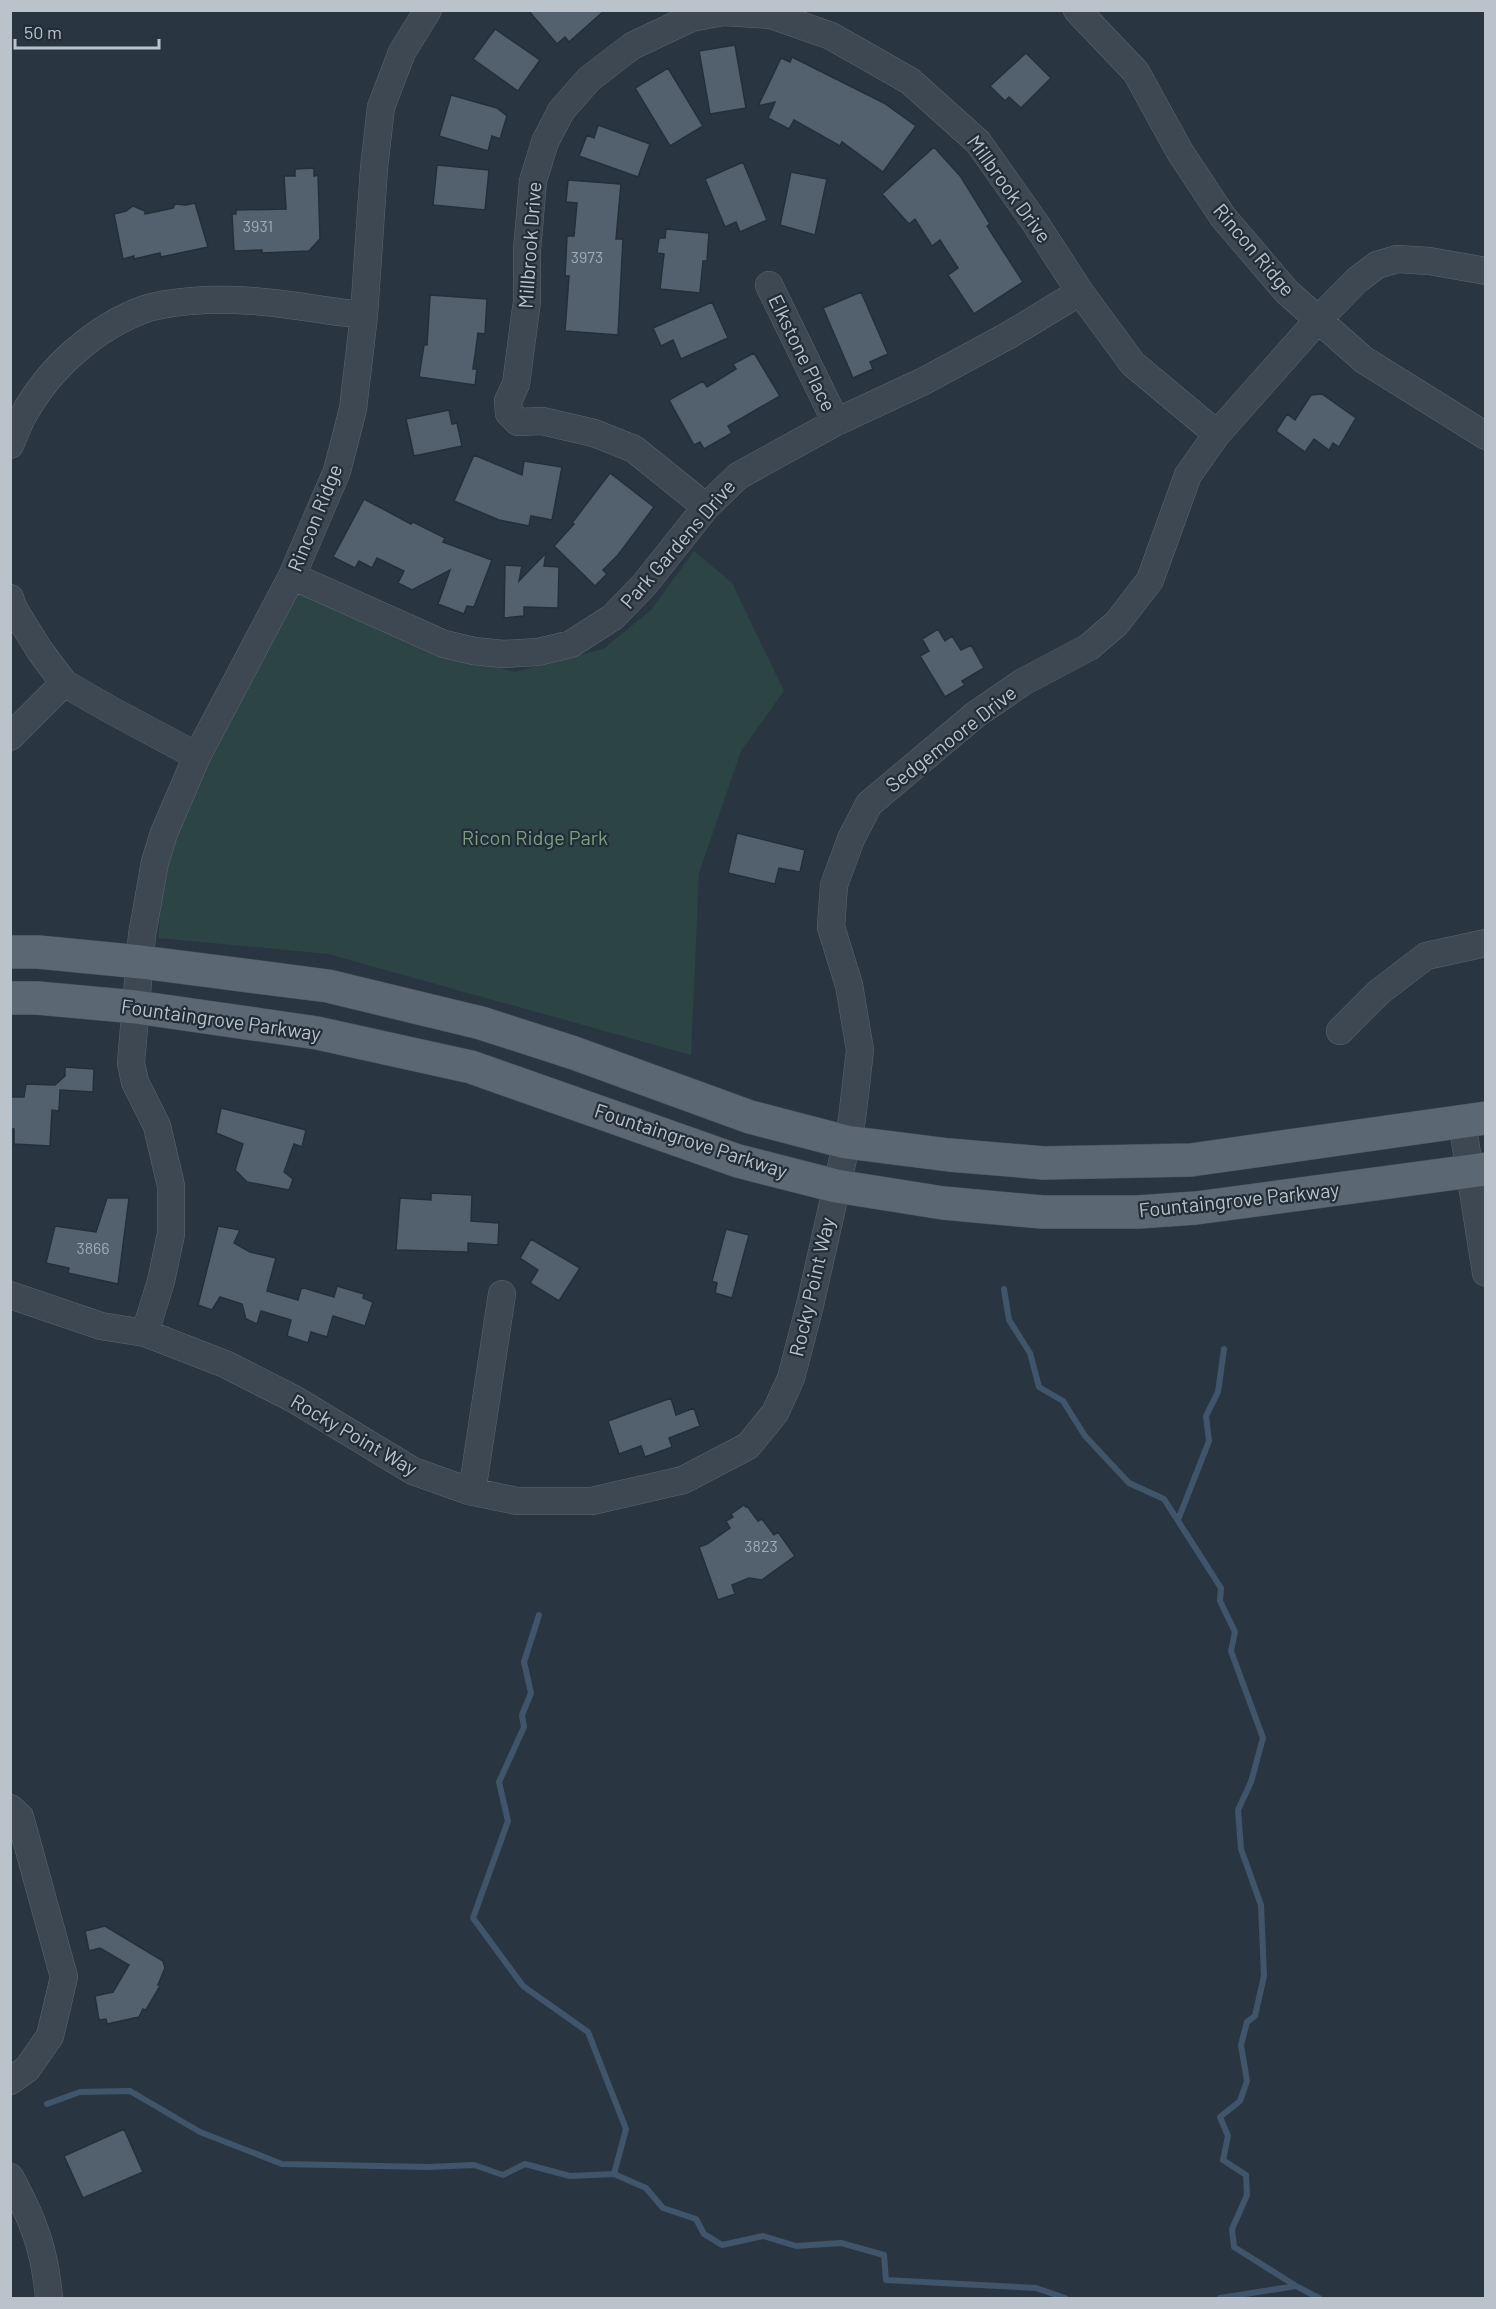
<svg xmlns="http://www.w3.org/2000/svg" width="1496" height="2309" viewBox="0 0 1496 2309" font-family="Barlow,sans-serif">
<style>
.green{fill:#2c4444}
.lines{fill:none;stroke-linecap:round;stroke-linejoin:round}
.stream{stroke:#40556a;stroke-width:6}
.building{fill:#52616d;stroke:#242f39;stroke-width:1.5}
.minor-casing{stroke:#5b666f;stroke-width:28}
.major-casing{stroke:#47515b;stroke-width:34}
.minor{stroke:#3d4852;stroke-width:27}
.major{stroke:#5b6772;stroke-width:33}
.labels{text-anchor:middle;stroke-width:4.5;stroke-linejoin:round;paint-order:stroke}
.number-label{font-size:16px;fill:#a0aab4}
.street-label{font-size:20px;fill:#bac3cc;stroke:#222d37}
.park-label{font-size:20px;fill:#7aa07f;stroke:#222d37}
</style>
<rect width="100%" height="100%" fill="#293642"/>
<path class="green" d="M 694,551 L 732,583 L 784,691 L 741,751 L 699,873 L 691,1055 L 328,954 L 158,938 L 163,881 L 181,815 L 298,587 L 422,648 L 515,672 L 603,649 L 651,610 Z"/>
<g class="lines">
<path class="stream" d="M 1004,1289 L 1009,1320 L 1030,1353 L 1039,1387 L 1063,1401 L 1085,1436 L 1129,1483 L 1164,1499 L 1221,1588 L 1220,1601 L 1235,1632 L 1231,1651 L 1263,1738 L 1251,1782 L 1238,1810 L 1241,1849 L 1261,1905 L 1264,1976 L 1255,2016 L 1247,2022 L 1241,2045 L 1247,2081 L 1240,2101 L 1220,2117 L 1228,2136 L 1223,2160 L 1246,2175 L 1247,2195 L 1232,2229 L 1234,2247 L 1296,2286 L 1319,2298
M 1178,1520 L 1209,1441 L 1206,1416 L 1218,1392 L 1224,1349
M 539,1615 L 524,1662 L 531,1693 L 522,1715 L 524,1727 L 499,1782 L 508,1821 L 473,1918 L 523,1986 L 588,2032 L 626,2129 L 614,2174 L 646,2188 L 663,2208 L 696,2219 L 704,2234 L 722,2245 L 763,2236 L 796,2246 L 841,2243 L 884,2255 L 886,2280 L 1036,2288 L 1065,2298
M 47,2104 L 80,2092 L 130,2091 L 200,2132 L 282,2164 L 428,2167 L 474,2165 L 503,2175 L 525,2164 L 570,2176 L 614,2174
M 1220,2298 L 1296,2286"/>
</g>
<path class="building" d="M 528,10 L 605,10 L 569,42 L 565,37 L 557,44 Z
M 495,29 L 540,60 L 518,91 L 473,59 Z
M 735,45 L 746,108 L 710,114 L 699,51 Z
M 1026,53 L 1051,78 L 1021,108 L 1009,97 L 1005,101 L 990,86 Z
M 792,57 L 884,103 L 916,126 L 883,172 L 842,142 L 840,146 L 794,120 L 789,129 L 768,118 L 775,102 L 758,106 L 781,58 L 790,62 Z
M 668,68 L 703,126 L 670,146 L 635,88 Z
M 451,95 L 497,108 L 507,116 L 500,139 L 492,136 L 488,151 L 439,136 Z
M 598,125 L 650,144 L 638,177 L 579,156 L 587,135 L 594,138 Z
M 934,147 L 961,177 L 990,224 L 987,226 L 1023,282 L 974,314 L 948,275 L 958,268 L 940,240 L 932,246 L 915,219 L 909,224 L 882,194 Z
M 743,162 L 767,220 L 740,232 L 736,222 L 725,227 L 705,179 Z
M 437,165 L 489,170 L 485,210 L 433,205 Z
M 314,168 L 314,176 L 318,175 L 320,239 L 309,251 L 262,253 L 262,250 L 234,251 L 232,214 L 236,214 L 236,210 L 286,209 L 284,176 L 295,176 L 295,169 Z
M 791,172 L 827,179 L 815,235 L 780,225 Z
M 568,180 L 621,184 L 616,239 L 623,239 L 618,335 L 565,331 L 569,276 L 565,276 L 567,236 L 574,236 L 577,203 L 566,202 Z
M 195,203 L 208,247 L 161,257 L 160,253 L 134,259 L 134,256 L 123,259 L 114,214 L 126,211 L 133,206 L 145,211 L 145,214 L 173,208 L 175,204 L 186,205 Z
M 666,229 L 709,233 L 707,261 L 703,261 L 700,293 L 660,289 L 664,254 L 657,253 L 659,238 L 665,238 Z
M 861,292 L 888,354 L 870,362 L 873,369 L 853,378 L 823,308 Z
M 430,295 L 487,299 L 485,334 L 478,333 L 473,369 L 477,369 L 475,385 L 419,377 L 424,345 L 427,345 Z
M 712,302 L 728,338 L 681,359 L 673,340 L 661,346 L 653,328 Z
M 754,353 L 780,396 L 728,426 L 732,433 L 704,449 L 700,442 L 694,445 L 669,400 L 703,381 L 707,387 L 736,369 L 733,364 Z
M 1322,394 L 1356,418 L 1339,447 L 1333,443 L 1329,450 L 1314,439 L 1305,452 L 1276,431 L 1287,414 L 1295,420 L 1311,395 Z
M 449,410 L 452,424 L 457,423 L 462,446 L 414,456 L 406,419 Z
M 474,455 L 522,475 L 524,461 L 562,467 L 552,520 L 531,516 L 529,526 L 499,520 L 454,501 Z
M 610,473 L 654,507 L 618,555 L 603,570 L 607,574 L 595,586 L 554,546 L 574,524 L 572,523 Z
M 364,499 L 411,524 L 413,522 L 445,538 L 443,542 L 492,560 L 474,607 L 467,606 L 464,614 L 438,604 L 450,570 L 412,590 L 398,583 L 404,571 L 377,558 L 372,568 L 359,561 L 355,568 L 333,557 Z
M 546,553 L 544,566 L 559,567 L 558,608 L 524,607 L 524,616 L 504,618 L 505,565 L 522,566 L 519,581 Z
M 938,629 L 945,641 L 952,636 L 961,650 L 971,645 L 984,668 L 962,681 L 965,685 L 945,697 L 920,656 L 929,651 L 922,639 Z
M 737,833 L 805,850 L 800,872 L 779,868 L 775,884 L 728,873 Z
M 65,1067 L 94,1069 L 93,1092 L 60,1090 L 59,1111 L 52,1110 L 50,1146 L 14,1144 L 14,1129 L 10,1129 L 11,1097 L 24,1097 L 26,1084 L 55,1085 L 65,1076 Z
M 221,1108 L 306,1130 L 302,1147 L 294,1144 L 284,1172 L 293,1179 L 289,1190 L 247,1182 L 235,1170 L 243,1144 L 216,1133 Z
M 431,1193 L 472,1195 L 471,1221 L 499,1223 L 498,1245 L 468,1243 L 468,1252 L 396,1250 L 400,1198 L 431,1200 Z
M 107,1198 L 129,1198 L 118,1284 L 68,1273 L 69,1268 L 46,1263 L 55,1226 L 96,1232 Z
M 218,1226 L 240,1230 L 234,1243 L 250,1252 L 276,1258 L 267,1291 L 298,1300 L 301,1289 L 304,1288 L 334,1297 L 337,1286 L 364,1294 L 363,1298 L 373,1302 L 365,1326 L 333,1316 L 327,1337 L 311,1332 L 308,1343 L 287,1336 L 291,1320 L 261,1311 L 257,1324 L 246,1319 L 242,1304 L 220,1297 L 212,1310 L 198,1305 Z
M 726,1229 L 749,1235 L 732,1298 L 715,1293 L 717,1283 L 712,1281 Z
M 531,1239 L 580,1268 L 559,1301 L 530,1283 L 538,1270 L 520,1258 Z
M 671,1398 L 676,1415 L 694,1408 L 700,1426 L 669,1438 L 672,1447 L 645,1457 L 641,1446 L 619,1454 L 608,1421 Z
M 744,1505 L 746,1507 L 747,1506 L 758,1521 L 762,1519 L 774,1535 L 778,1532 L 795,1556 L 762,1580 L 749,1578 L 732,1585 L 735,1594 L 718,1600 L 699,1547 L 707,1544 L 730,1528 L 726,1521 L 733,1517 L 731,1514 Z
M 105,1926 L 163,1961 L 165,1968 L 158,1985 L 160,1986 L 146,2010 L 143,2009 L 139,2017 L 107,2024 L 106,2019 L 99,2020 L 95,1996 L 113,1992 L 129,1965 L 100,1948 L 89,1951 L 85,1931 Z
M 124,2129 L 143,2172 L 83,2198 L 64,2156 Z"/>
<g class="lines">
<defs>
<path id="minor" d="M 1077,10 L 1136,72 L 1180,152 L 1223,217 L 1287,292 L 1364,360 L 1486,436
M 769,285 L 836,422
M 10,445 C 14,436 18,425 23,416 C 48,369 95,327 145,309 C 170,301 209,299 236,300 C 279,301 321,311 364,315
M 706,507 L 634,449 L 594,433 L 542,421 L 518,422 L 509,413 L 508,401 L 516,384 L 527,301 L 527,250 L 533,181 L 545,142 L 561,111 L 589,79 L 632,46 L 691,18 L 723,12 L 771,15 L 831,36 L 910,81 L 978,142 L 1036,224 L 1080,292 L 1133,364 L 1217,434
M 292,576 L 444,644 L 474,651 L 503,654 L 538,652 L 571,644 L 613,617 L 644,585 L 706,507 L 738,476 L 836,422 L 924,381 L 1009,335 L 1080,292
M 10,598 L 14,609 L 40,651 L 64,683 L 109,709 L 197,756
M 10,737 L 64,683
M 1340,1031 L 1379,992 L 1426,956 L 1486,943
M 1462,1122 L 1486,1273
M 10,1295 L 101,1326 L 145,1333 L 225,1364 L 294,1399 L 413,1471 L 469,1491 L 517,1501 L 592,1501 L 683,1480 L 748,1446 L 775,1413 L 791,1378 L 810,1305 L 852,1119 L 860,1050 L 849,985 L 831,927 L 834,885 L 851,839 L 869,804 L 975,715 L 1023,682 L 1089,647 L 1117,623 L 1150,580 L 1188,475 L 1217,434 L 1318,320 L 1357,280 L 1377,265 L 1397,259 L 1429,261 L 1486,271
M 145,1333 L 161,1281 L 171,1234 L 171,1186 L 157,1126 L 135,1082 L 131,1063 L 142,935 L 155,862 L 164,833 L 197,756 L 292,576 L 337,471 L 353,409 L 364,315 L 374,168 L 381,107 L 402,52 L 428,10
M 472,1492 L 502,1294
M 10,1808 L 20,1817 L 64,1977 L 50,2036 L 27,2069 L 10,2081
M 10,2177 C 33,2219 45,2250 49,2298"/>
<path id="major" d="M 10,952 L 38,952 L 141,962 L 328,986 L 481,1023 L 574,1053 L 750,1117 L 846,1142 L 949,1155 L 1044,1163 L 1191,1160 L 1486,1118
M 10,998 L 37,998 L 136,1007 L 317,1033 L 471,1067 L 738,1161 L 836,1186 L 943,1203 L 1042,1212 L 1138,1212 L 1196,1208 L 1486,1169"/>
</defs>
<use href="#minor" class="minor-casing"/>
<use href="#major" class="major-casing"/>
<use href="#minor" class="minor"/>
<use href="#major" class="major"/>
</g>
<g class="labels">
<g class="number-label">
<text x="258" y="232">3931</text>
<text x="587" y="263">3973</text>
<text x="93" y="1254">3866</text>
<text x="761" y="1552">3823</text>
</g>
<g class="street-label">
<text transform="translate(1009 189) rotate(54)" y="7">Millbrook Drive</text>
<text transform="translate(530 245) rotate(-86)" y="7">Millbrook Drive</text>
<text transform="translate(1254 250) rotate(50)" y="7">Rincon Ridge</text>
<text transform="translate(802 353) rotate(64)" y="7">Elkstone Place</text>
<text transform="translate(315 518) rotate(-68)" y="7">Rincon Ridge</text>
<text transform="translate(678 544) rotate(-49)" y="7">Park Gardens Drive</text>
<text transform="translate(951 739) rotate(-38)" y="7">Sedgemoore Drive</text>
<text transform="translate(221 1020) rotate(8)" y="7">Fountaingrove Parkway</text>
<text transform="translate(691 1141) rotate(18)" y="7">Fountaingrove Parkway</text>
<text transform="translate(1239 1200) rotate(-6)" y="7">Fountaingrove Parkway</text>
<text transform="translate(812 1287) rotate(-77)" y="7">Rocky Point Way</text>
<text transform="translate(354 1435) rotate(30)" y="7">Rocky Point Way</text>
</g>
<g class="park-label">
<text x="535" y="845">Ricon Ridge Park</text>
</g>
</g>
<rect width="1496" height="2309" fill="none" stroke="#bac3cc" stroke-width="24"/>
<path d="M15 39v9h144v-9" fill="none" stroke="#bac3cc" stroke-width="3"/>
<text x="24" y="39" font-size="18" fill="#bac3cc" stroke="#222d37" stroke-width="4.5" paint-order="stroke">50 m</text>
</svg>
